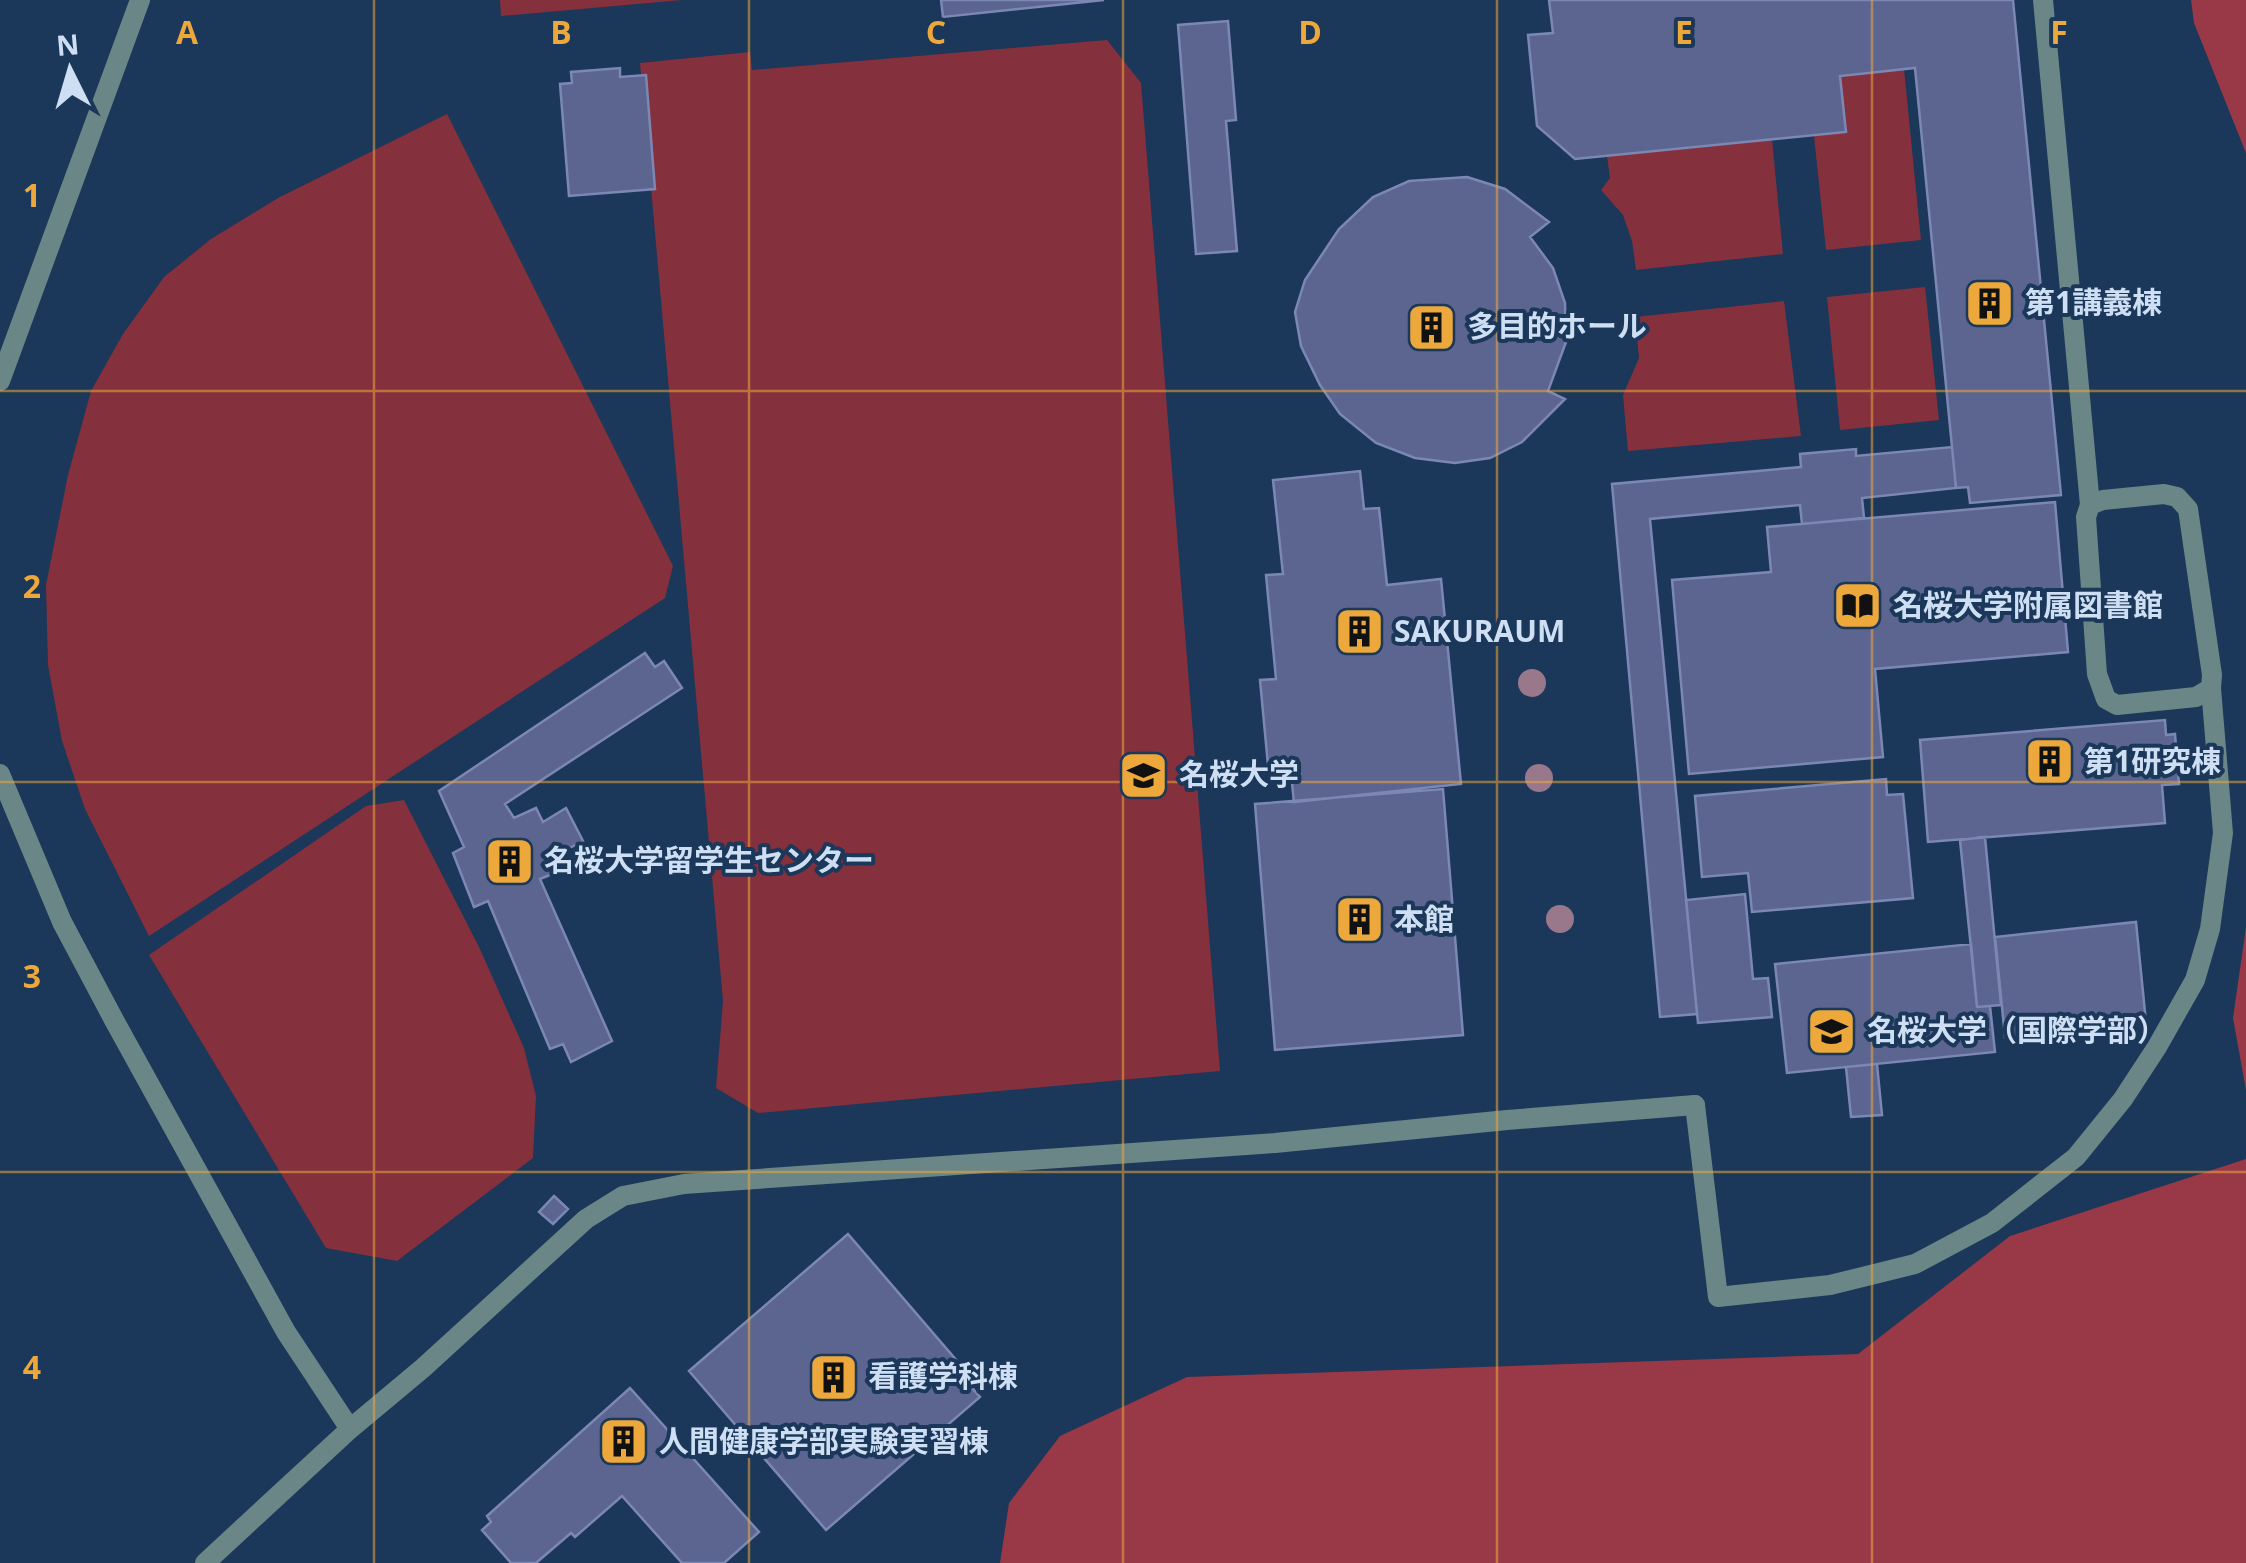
<svg xmlns="http://www.w3.org/2000/svg" width="2246" height="1563" viewBox="0 0 2246 1563" font-family="'Open Sans','Noto Sans JP',sans-serif">
<style>
.green{fill:#85303d}
.forest{fill:#993847}
.building{fill:#5c6590;stroke:#7c87b4;stroke-width:2.5}
.lines{fill:none;stroke-linecap:round;stroke-linejoin:round}
.service{stroke:#6b8686;stroke-width:20}
.tertiary{stroke:#6b8686;stroke-width:20}
.tree{fill:#98788a}
.grid{fill:none;stroke:#eda83c;stroke-width:2.5;stroke-opacity:0.55}
.labels{text-anchor:middle;stroke-width:8;stroke-linejoin:round;paint-order:stroke}
.poi-label{font-size:30px;font-weight:bold;fill:#cedff4;stroke:#1b3759;text-anchor:start}
.grid-label{font-size:32px;text-anchor:middle;font-weight:bold;fill:#eda83c;stroke:#1b3759;stroke-width:8;stroke-linejoin:round;paint-order:stroke}
</style>
<rect width="100%" height="100%" fill="#1b3759"/>
<path class="green" d="M 500,0 L 682,0 L 501,16 Z
M 1107,40 L 1141,83 L 1220,1071 L 758,1113 L 716,1088 L 723,1001 L 640,63 L 750,52 L 752,70 Z
M 1904,69 L 1921,240 L 1826,250 L 1814,136 L 1846,132 L 1840,76 Z
M 447,114 L 673,566 L 665,598 L 149,936 L 85,809 L 62,741 L 48,665 L 46,585 L 68,475 L 91,391 L 123,334 L 164,277 L 211,239 L 278,198 Z
M 1772,139 L 1783,254 L 1636,270 L 1632,241 L 1623,215 L 1601,190 L 1610,178 L 1607,156 Z
M 1925,287 L 1939,420 L 1840,430 L 1827,297 Z
M 1784,301 L 1801,436 L 1628,451 L 1623,395 L 1639,358 L 1635,317 Z
M 404,800 L 479,947 L 524,1048 L 536,1096 L 533,1158 L 397,1261 L 326,1248 L 149,955 L 366,806 Z"/>
<path class="forest" d="M 2191,0 L 2246,0 L 2246,153 L 2194,23 Z
M 2246,927 L 2246,1090 L 2233,1018 Z
M 2246,1159 L 2246,1563 L 1000,1563 L 1009,1503 L 1060,1436 L 1187,1377 L 1858,1354 L 2010,1236 Z"/>
<path class="building" d="M 941,0 L 1104,0 L 943,17 Z
M 1549,0 L 2013,0 L 2061,495 L 1970,503 L 1968,487 L 1956,488 L 1915,68 L 1840,76 L 1846,132 L 1575,159 L 1537,126 L 1528,35 L 1553,33 Z
M 1228,21 L 1236,120 L 1226,121 L 1237,251 L 1196,254 L 1178,25 Z
M 620,68 L 620,77 L 646,75 L 655,189 L 569,196 L 560,84 L 572,83 L 571,72 Z
M 1467,177 L 1505,189 L 1549,222 L 1530,237 L 1553,268 L 1565,303 L 1566,342 L 1548,391 L 1565,399 L 1522,442 L 1490,458 L 1455,463 L 1415,458 L 1376,443 L 1340,414 L 1320,385 L 1301,346 L 1295,312 L 1305,280 L 1339,229 L 1373,197 L 1409,181 Z
M 1952,447 L 1956,488 L 1862,498 L 1864,518 L 1802,524 L 1800,505 L 1650,519 L 1697,1014 L 1660,1017 L 1612,484 L 1801,467 L 1800,454 L 1856,449 L 1856,456 Z
M 1360,471 L 1364,509 L 1379,508 L 1387,585 L 1441,579 L 1461,784 L 1294,802 L 1291,774 L 1269,776 L 1260,680 L 1276,679 L 1266,575 L 1283,574 L 1273,480 Z
M 2055,502 L 2068,652 L 1875,669 L 1883,757 L 1689,774 L 1672,580 L 1771,572 L 1767,527 Z
M 645,653 L 655,667 L 664,661 L 682,688 L 505,804 L 514,818 L 536,808 L 543,822 L 566,808 L 583,841 L 560,853 L 567,868 L 540,879 L 612,1041 L 571,1062 L 563,1044 L 550,1049 L 488,901 L 474,907 L 453,853 L 464,847 L 439,791 Z
M 2165,720 L 2166,735 L 2175,734 L 2179,784 L 2162,785 L 2165,823 L 1928,842 L 1920,740 Z
M 1886,779 L 1887,795 L 1903,794 L 1913,898 L 1752,912 L 1748,873 L 1702,877 L 1695,796 Z
M 1443,789 L 1463,1035 L 1275,1050 L 1255,804 Z
M 1985,837 L 2001,1005 L 1977,1007 L 1960,840 Z
M 1745,894 L 1753,979 L 1768,978 L 1772,1017 L 1698,1023 L 1686,900 Z
M 2136,922 L 2146,1022 L 2005,1037 L 1995,937 Z
M 1971,944 L 1977,1007 L 1990,1006 L 1995,1052 L 1787,1073 L 1775,964 Z
M 1877,1064 L 1882,1115 L 1851,1117 L 1846,1067 Z
M 554,1196 L 568,1209 L 553,1224 L 539,1212 Z
M 848,1234 L 976,1383 L 973,1389 L 980,1397 L 826,1530 L 689,1371 Z
M 630,1388 L 759,1532 L 724,1563 L 682,1563 L 622,1496 L 575,1537 L 571,1533 L 536,1563 L 511,1563 L 482,1530 L 491,1522 L 487,1516 Z"/>
<g class="lines">
<path class="service" d="M 2043,0 L 2090,505
M 2164,494 L 2177,497 L 2188,509 L 2212,675 L 2211,688 L 2196,697 L 2117,705 L 2106,699 L 2097,674 L 2086,517 L 2090,505 L 2103,500 Z
M 1695,1105 L 1718,1297 L 1830,1285 L 1915,1264 L 1992,1223 L 2076,1157 L 2123,1099 L 2157,1047 L 2195,980 L 2210,929 L 2223,833 L 2211,688"/>
<path class="tertiary" d="M 0,381 L 140,0
M 0,774 L 62,922 L 114,1020 L 286,1332 L 350,1429
M 205,1563 L 350,1429 L 423,1368 L 586,1219 L 623,1196 L 684,1184 L 1275,1143 L 1507,1120 L 1695,1105"/>
</g>
<g class="tree">
<circle cx="1532" cy="683" r="14"/>
<circle cx="1539" cy="778" r="14"/>
<circle cx="1560" cy="919" r="14"/>
</g>
<path class="grid" d="M 374,0 L 374,1563M 749,0 L 749,1563M 1123,0 L 1123,1563M 1497,0 L 1497,1563M 1872,0 L 1872,1563M 0,391 L 2246,391M 0,782 L 2246,782M 0,1172 L 2246,1172"/>
<defs>
<symbol id="building-square" viewBox="-11 -11 22 22"><rect x="-9" y="-9" width="18" height="18" rx="4" fill="#eda83c" stroke="#1b3759"/><path d="M-4-6H4V6H1V3H-1V6H-4ZM-2.5-4.3h1.7v1.8h-1.7ZM.8-4.3h1.7v1.8H.8ZM-2.5-1h1.7V.8h-1.7ZM.8-1h1.7V.8H.8Z" fill="#111"/></symbol>
<symbol id="library-square" viewBox="-11 -11 22 22"><rect x="-9" y="-9" width="18" height="18" rx="4" fill="#eda83c" stroke="#1b3759"/><path d="M-6-4Q-3-5.5-.7-3.5V5Q-3 3-6 4ZM6-4Q3-5.5 .7-3.5V5Q3 3 6 4Z" fill="#111"/></symbol>
<symbol id="university-square" viewBox="-11 -11 22 22"><rect x="-9" y="-9" width="18" height="18" rx="4" fill="#eda83c" stroke="#1b3759"/><path d="M0-5L7-2L0 1L-7-2ZM-4 1L0 2.5L4 1V4Q0 6-4 4Z" fill="#111"/></symbol>
</defs>
<g fill-rule="evenodd">
<use href="#building-square" x="1962" y="276" width="55" height="55"/>
<use href="#building-square" x="1404" y="300" width="55" height="55"/>
<use href="#library-square" x="1830" y="578" width="55" height="55"/>
<use href="#building-square" x="1332" y="604" width="55" height="55"/>
<use href="#building-square" x="2022" y="734" width="55" height="55"/>
<use href="#university-square" x="1116" y="748" width="55" height="55"/>
<use href="#building-square" x="482" y="834" width="55" height="55"/>
<use href="#building-square" x="1332" y="892" width="55" height="55"/>
<use href="#university-square" x="1804" y="1004" width="55" height="55"/>
<use href="#building-square" x="806" y="1350" width="55" height="55"/>
<use href="#building-square" x="596" y="1414" width="55" height="55"/>
</g>
<g class="labels">
<g class="poi-label">
<text x="2025" y="313">第1講義棟</text>
<text x="1467" y="337">多目的ホール</text>
<text x="1893" y="616">名桜大学附属図書館</text>
<text x="1394" y="642">SAKURAUM</text>
<text x="2084" y="772">第1研究棟</text>
<text x="1179" y="785">名桜大学</text>
<text x="544" y="871">名桜大学留学生センター</text>
<text x="1394" y="930">本館</text>
<text x="1867" y="1041">名桜大学（国際学部）</text>
<text x="868" y="1387">看護学科棟</text>
<text x="659" y="1452">人間健康学部実験実習棟</text>
</g>
</g>
<g class="grid-label">
<text x="187" y="44">A</text>
<text x="561" y="44">B</text>
<text x="936" y="44">C</text>
<text x="1310" y="44">D</text>
<text x="1684" y="44">E</text>
<text x="2059" y="44">F</text>
<text x="32" y="207">1</text>
<text x="32" y="598">2</text>
<text x="32" y="988">3</text>
<text x="32" y="1379">4</text>
</g>
<g transform="translate(70 70) rotate(355)" stroke="#1b3759" stroke-width="8" paint-order="stroke">
<path d="M0-8L18 38L0 25L-18 38Z" fill="#cedff4"/>
<text y="-15" font-size="28" font-weight="bold" text-anchor="middle" fill="#cedff4">N</text>
</g>
</svg>
